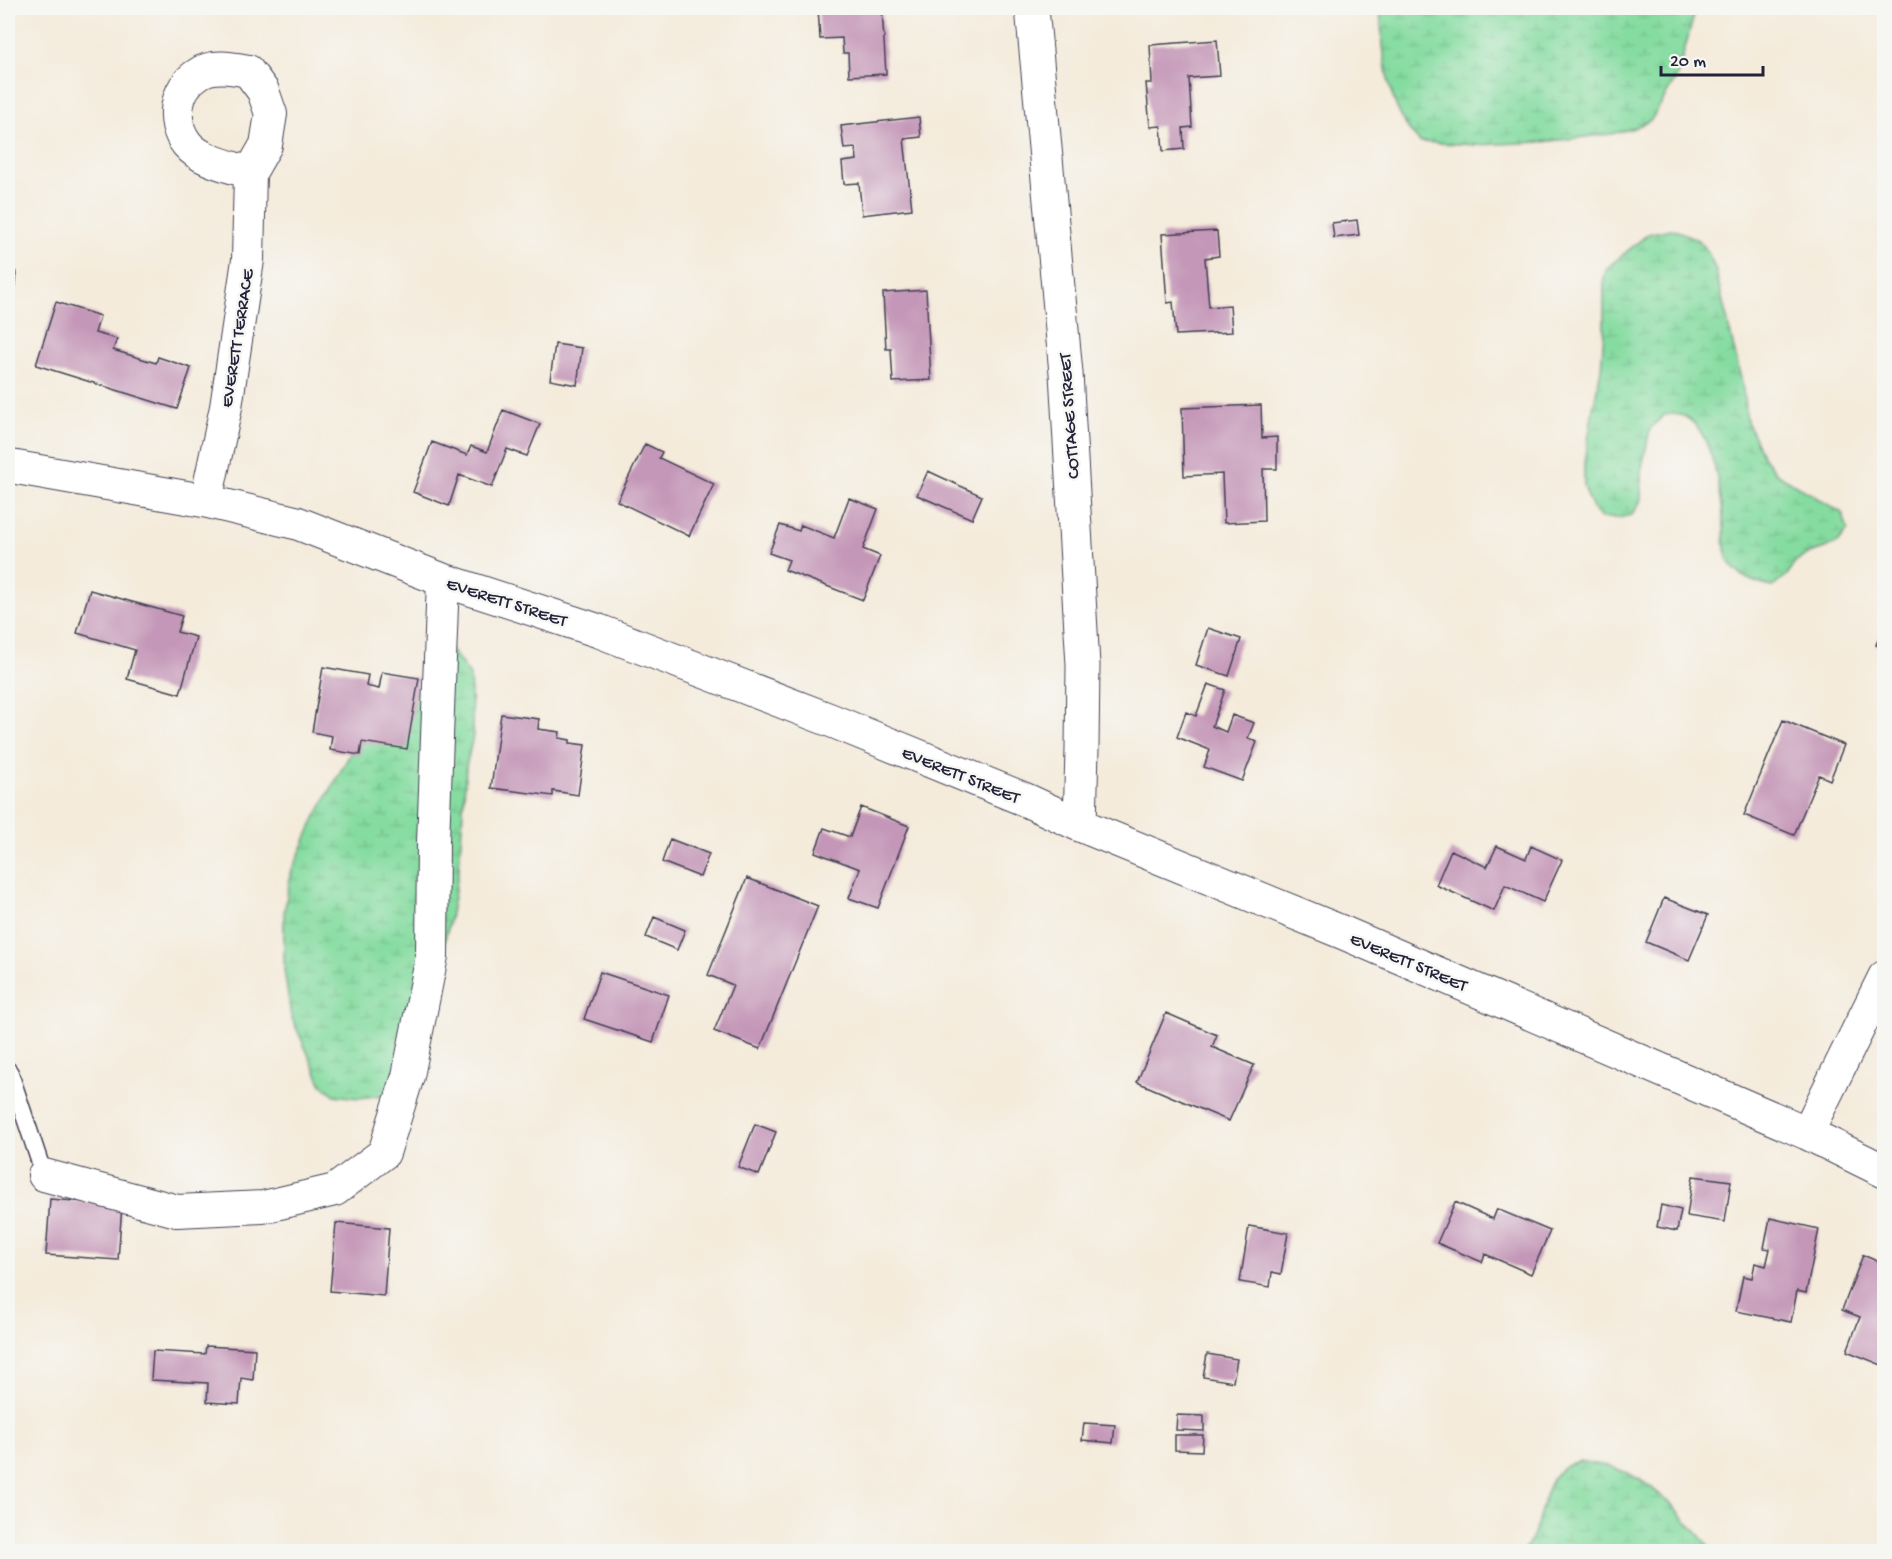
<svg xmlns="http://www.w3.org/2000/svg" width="1892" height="1559" viewBox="0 0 1892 1559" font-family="'Gochi Hand',sans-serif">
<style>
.wetland{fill:url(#wetland-marsh);stroke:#547f6e;stroke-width:1.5}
.building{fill:#c497b8}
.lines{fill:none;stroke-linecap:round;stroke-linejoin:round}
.service-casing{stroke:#424053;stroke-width:19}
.minor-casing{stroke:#424053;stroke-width:34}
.tertiary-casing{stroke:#424053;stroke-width:35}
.service{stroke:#fff;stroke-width:16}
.minor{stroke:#fff;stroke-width:32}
.tertiary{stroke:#fff;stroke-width:33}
.labels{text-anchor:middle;stroke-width:5;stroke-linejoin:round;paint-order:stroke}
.street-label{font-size:18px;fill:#22223b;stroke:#f6f6f2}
</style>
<defs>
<pattern id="wetland-marsh" width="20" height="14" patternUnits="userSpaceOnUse" patternTransform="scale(1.5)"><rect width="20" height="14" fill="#85dca0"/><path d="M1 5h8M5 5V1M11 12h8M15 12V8" fill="none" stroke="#73bc8b"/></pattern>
</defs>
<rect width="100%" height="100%" fill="#f6f6f2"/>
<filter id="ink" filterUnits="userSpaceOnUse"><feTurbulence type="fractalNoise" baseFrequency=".0167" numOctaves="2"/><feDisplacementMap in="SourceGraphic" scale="12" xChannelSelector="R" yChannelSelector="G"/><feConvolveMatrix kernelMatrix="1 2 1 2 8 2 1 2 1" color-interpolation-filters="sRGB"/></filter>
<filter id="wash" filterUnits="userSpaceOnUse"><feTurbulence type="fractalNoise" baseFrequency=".008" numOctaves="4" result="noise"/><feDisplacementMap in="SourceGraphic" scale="24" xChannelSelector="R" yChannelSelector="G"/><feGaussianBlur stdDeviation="1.35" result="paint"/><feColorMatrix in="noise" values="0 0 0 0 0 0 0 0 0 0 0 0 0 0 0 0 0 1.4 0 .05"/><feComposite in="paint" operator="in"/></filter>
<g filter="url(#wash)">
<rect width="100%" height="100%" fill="#f4ebdb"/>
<path class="wetland" d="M 1380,8 L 1696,8 L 1677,77 L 1651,120 L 1634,128 L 1611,134 L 1542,142 L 1477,145 L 1420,142 C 1385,109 1383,52 1380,8 Z
M 1671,229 C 1700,238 1706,242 1716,272 L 1742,383 L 1747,421 L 1762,455 L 1776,473 L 1842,513 L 1848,530 L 1836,544 L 1810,553 L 1796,561 L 1787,575 L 1773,587 C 1757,584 1738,577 1729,562 C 1723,550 1725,539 1724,526 C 1722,499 1713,432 1687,418 C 1681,414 1671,414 1664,415 L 1650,429 L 1641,472 L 1641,501 L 1632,515 L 1618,518 L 1601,518 L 1593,509 L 1587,495 L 1584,486 L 1584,466 L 1593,409 L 1601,369 L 1604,332 L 1604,277 L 1607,268 L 1648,234 Z
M 452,651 L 470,675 L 473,736 L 466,767 L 459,869 L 449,924 L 438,965 L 397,1082 L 383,1095 L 359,1098 L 335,1095 L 322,1085 L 291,1016 L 284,969 L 284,913 L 291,873 L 315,818 L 360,736 L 415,695 L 432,678 Z
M 1580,1461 C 1592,1464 1605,1465 1617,1469 C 1657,1482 1686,1521 1713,1551 L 1523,1551 C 1527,1546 1531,1541 1533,1536 C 1546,1506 1541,1470 1580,1461 Z"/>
<g id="blocks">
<path class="building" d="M 818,8 L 882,8 L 886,74 L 849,76 L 848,53 L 843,53 L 842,38 L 820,39 Z
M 1217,40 L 1220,76 L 1189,78 L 1192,127 L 1183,128 L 1184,149 L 1163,151 L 1161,126 L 1150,127 L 1146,83 L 1152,83 L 1150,45 Z
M 919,117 L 921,137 L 904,139 L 912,209 L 862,215 L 859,183 L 844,184 L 842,162 L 857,160 L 856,148 L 844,149 L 841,126 Z
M 1357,220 L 1359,235 L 1334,238 L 1332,223 Z
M 1217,231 L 1219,256 L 1205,258 L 1209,307 L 1230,305 L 1232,332 L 1176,335 L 1173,302 L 1167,303 L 1162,234 Z
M 8,271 L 16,272 L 14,295 L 8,295 Z
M 926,290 L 931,380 L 893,382 L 891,349 L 886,349 L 883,293 Z
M 56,302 L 100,316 L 95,333 L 117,339 L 113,350 L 156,363 L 158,357 L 191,368 L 177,409 L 36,365 Z
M 555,344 L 582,348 L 577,385 L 550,380 Z
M 1261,405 L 1262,438 L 1277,437 L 1277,469 L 1263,469 L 1264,521 L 1224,523 L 1222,474 L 1184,476 L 1182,408 Z
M 503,410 L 540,424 L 527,456 L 507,449 L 492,487 L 459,475 L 449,506 L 413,492 L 432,442 L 467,455 L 471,446 L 487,452 Z
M 645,444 L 662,452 L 659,458 L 714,484 L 689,536 L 617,501 Z
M 928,471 L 982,496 L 972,519 L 917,495 Z
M 849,498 L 878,509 L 863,549 L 880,556 L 863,600 L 785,570 L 789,560 L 769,553 L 780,525 L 799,531 L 801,525 L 834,538 Z
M 90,590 L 182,616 L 177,632 L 196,637 L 180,694 L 127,679 L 135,650 L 77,633 Z
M 1884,626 L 1884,649 L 1876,645 Z
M 1208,628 L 1241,639 L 1229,676 L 1196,665 Z
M 323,667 L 368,675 L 366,686 L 379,689 L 382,672 L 419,678 L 407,749 L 362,742 L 360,755 L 330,750 L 332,736 L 312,732 Z
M 1208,684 L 1225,690 L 1212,726 L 1226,732 L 1232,715 L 1254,723 L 1248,738 L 1257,742 L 1242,781 L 1204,767 L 1210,750 L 1177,737 L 1186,712 L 1196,716 Z
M 501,714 L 539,719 L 538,729 L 560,732 L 559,738 L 570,740 L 570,743 L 585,745 L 578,795 L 553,791 L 553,796 L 491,788 Z
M 1783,720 L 1844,745 L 1830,780 L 1819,775 L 1794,835 L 1744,815 Z
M 861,807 L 909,826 L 878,908 L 849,898 L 860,869 L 815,852 L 824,828 L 850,837 Z
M 670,839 L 709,854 L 700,877 L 662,862 Z
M 1497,846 L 1526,859 L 1531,846 L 1562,860 L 1543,902 L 1505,885 L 1494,911 L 1436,885 L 1451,850 L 1487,867 Z
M 747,878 L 818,906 L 760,1049 L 714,1031 L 733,985 L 708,975 Z
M 1664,898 L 1708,915 L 1689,960 L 1646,942 Z
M 654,917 L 685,930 L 677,950 L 646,937 Z
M 600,972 L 669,995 L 653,1042 L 584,1019 Z
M 1166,1013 L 1217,1035 L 1212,1047 L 1254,1065 L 1229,1121 L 1137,1082 Z
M 755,1124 L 776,1132 L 759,1175 L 738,1167 Z
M 1693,1176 L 1731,1181 L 1725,1222 L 1687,1216 Z
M 50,1199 L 122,1205 L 118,1260 L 46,1255 Z
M 1455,1202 L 1493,1219 L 1497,1209 L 1550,1231 L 1531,1274 L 1485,1254 L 1482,1262 L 1437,1243 Z
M 1661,1205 L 1681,1210 L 1677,1231 L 1657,1227 Z
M 1770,1218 L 1819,1229 L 1806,1293 L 1797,1291 L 1791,1322 L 1736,1311 L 1743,1276 L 1752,1278 L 1755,1263 L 1766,1266 L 1770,1249 L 1764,1248 Z
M 336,1223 L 389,1228 L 384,1296 L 330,1291 Z
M 1249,1226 L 1288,1233 L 1281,1274 L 1272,1272 L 1270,1287 L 1240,1282 Z
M 1863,1255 L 1884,1264 L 1884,1310 L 1881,1320 L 1884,1321 L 1884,1366 L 1847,1351 L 1860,1317 L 1842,1310 Z
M 206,1346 L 255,1349 L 253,1380 L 241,1378 L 239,1404 L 207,1402 L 208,1383 L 151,1380 L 153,1351 L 205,1354 Z
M 1207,1354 L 1237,1359 L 1233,1382 L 1203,1377 Z
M 1177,1415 L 1204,1416 L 1204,1431 L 1176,1430 Z
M 1084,1423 L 1115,1425 L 1113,1443 L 1082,1440 Z
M 1175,1435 L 1203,1435 L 1202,1451 L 1175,1450 Z"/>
</g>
</g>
<g filter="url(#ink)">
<use href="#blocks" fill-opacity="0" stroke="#424053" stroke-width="1.5"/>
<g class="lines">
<defs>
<path id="service" d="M 8,1070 L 10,1073 L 44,1175"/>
<path id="minor" d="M 206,501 L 226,407 L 248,260 L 250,173 L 266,145 L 271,114 L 263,91 L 248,71 C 232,68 212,64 198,74 C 175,88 170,123 187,144 C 201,161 230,166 250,173
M 1807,1133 L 1884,977
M 44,1175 L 177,1211 L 263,1207 L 335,1190 L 384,1153 L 408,1076 L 432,956 L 433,842 L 443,580"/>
<path id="tertiary" d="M 1032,8 L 1066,373 L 1083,665 L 1082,749 L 1080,825
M 8,466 L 206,501 L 297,523 L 443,580 L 599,631 L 830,720 L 1026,800 L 1080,825 L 1344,933 L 1807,1133 L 1884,1171"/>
</defs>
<use href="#service" class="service-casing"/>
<use href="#minor" class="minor-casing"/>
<use href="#tertiary" class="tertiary-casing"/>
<use href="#service" class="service"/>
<use href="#minor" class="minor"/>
<use href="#tertiary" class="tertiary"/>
</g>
</g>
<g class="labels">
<g class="street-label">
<text transform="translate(236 338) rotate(-81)" y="6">EVERETT TERRACE</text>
<text transform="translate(1068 416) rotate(-94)" y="6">COTTAGE STREET</text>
<text transform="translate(507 601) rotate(18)" y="6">EVERETT STREET</text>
<text transform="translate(961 774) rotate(22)" y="6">EVERETT STREET</text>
<text transform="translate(1409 961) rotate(23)" y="6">EVERETT STREET</text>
</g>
</g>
<rect width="1892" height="1559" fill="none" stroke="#f6f6f2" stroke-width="30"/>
<path d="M1661 66v9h102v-9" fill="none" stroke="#22223b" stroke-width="3"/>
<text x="1670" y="66" font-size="18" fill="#22223b" stroke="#f6f6f2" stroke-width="4.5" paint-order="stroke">20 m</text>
</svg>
